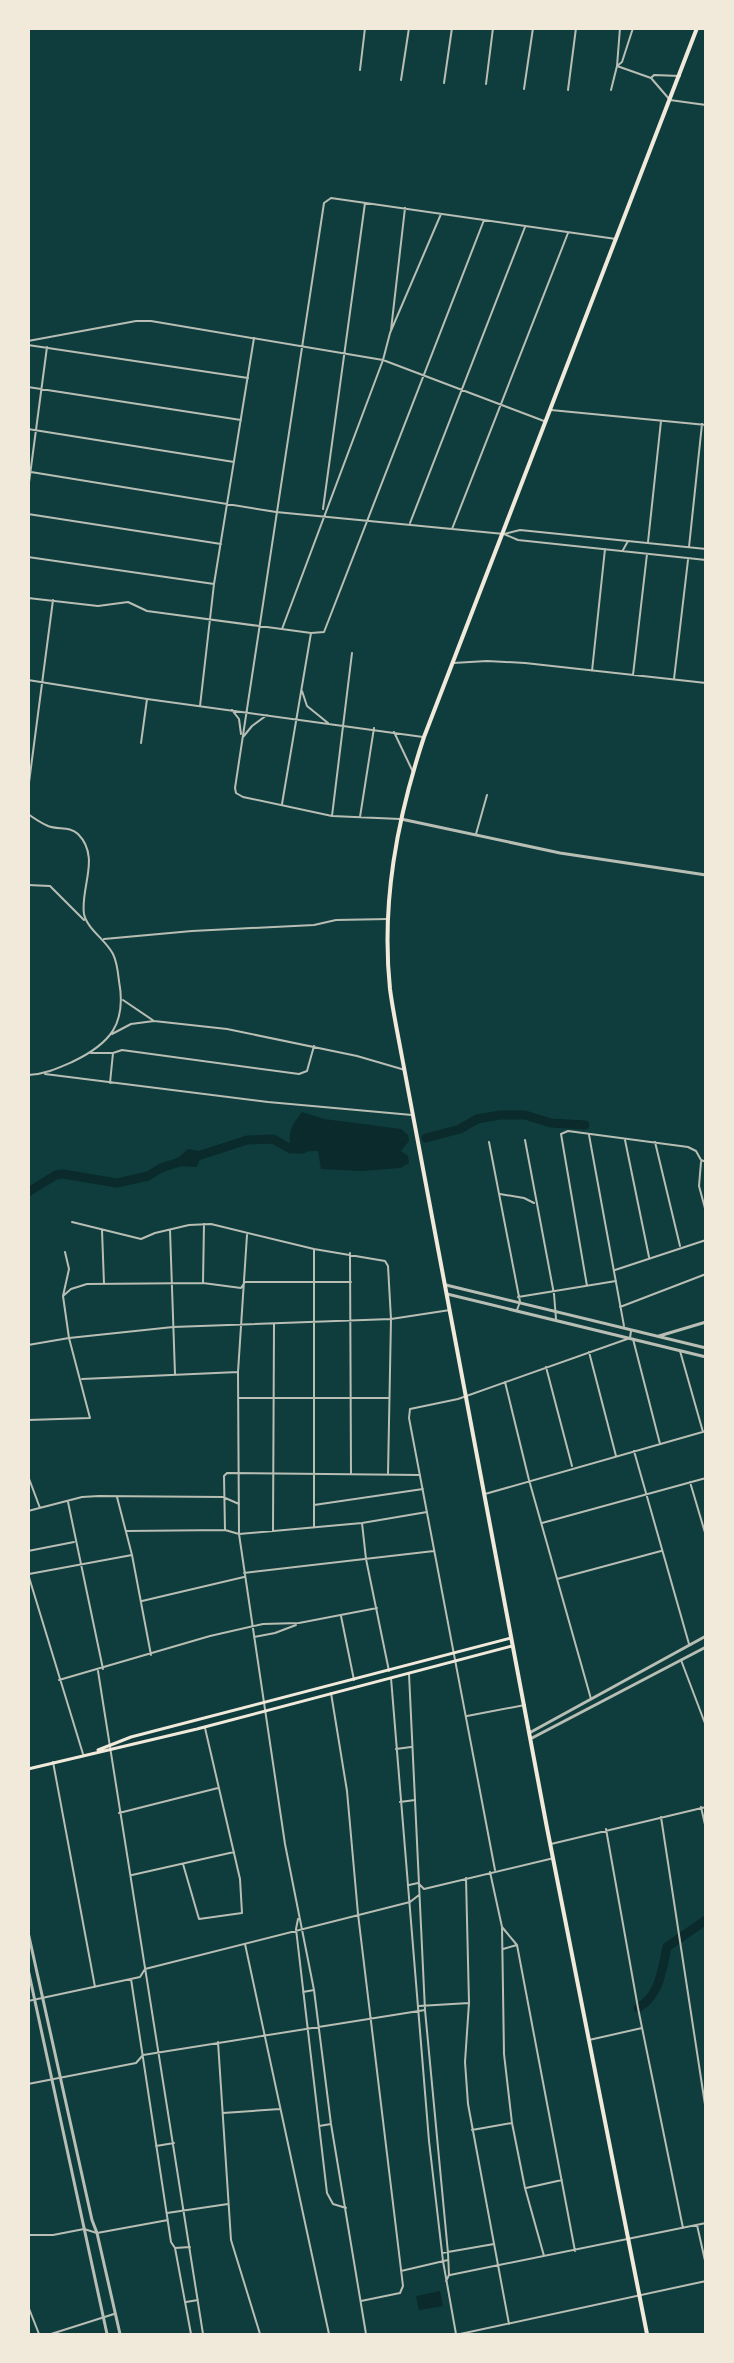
<svg xmlns="http://www.w3.org/2000/svg" width="734" height="2363" viewBox="0 0 734 2363" font-family="'Roboto Condensed',sans-serif">
<style>
.water{fill:#0a2a2b}
.lines{fill:none;stroke-linecap:round;stroke-linejoin:round}
.river{stroke:#0a2a2b;stroke-width:9}
.minor{stroke:#b8beb3;stroke-width:2}
.tertiary{stroke:#b8beb3;stroke-width:3}
.secondary{stroke:#f1e9da;stroke-width:3}
.primary{stroke:#f1e9da;stroke-width:4}
</style>
<rect width="100%" height="100%" fill="#0f3d3e"/>
<path class="water" d="M 302,1112 L 324,1119 L 401,1129 L 408,1135 L 409,1141 L 401,1151 L 408,1156 L 409,1163 L 400,1168 L 361,1171 L 321,1169 L 318,1151 L 292,1152 C 287,1135 290,1127 302,1112 Z
M 188,1149 L 199,1151 L 201,1157 L 197,1167 L 179,1166 L 176,1160 Z
M 440,2291 L 443,2306 L 419,2310 L 416,2296 Z"/>
<g class="lines">
<path class="river" d="M 426,1138 L 460,1129 L 477,1119 L 500,1115 L 525,1115 L 551,1123 L 585,1125
M 28,1192 L 56,1175 L 63,1174 L 117,1183 L 148,1176 L 161,1168 L 247,1140 L 273,1139 L 291,1149 L 303,1149
M 638,2008 C 660,1995 662,1970 667,1947 L 706,1920"/>
<path class="minor" d="M 617,66 L 651,78 L 670,100 L 706,105
M 617,66 L 622,62 L 633,28
M 360,70 L 365,28
M 651,78 L 654,75 L 680,76
M 401,80 L 409,28
M 444,83 L 452,28
M 486,84 L 493,28
M 524,89 L 533,28
M 568,90 L 576,28
M 611,90 L 617,66 L 620,28
M 391,330 L 405,208
M 28,341 L 136,321 L 151,321 L 383,360 L 544,421
M 28,345 L 248,378
M 28,387 L 241,420
M 551,410 L 706,425
M 28,429 L 234,462
M 31,472 L 276,512 L 504,534 L 518,540 L 706,560
M 28,490 L 47,347
M 323,509 L 365,203
M 28,514 L 221,544
M 410,523 L 525,227
M 452,529 L 568,233
M 504,534 L 520,530 L 706,549
M 648,542 L 661,421
M 689,547 L 702,424
M 623,550 L 628,541
M 28,557 L 214,584
M 28,598 L 98,606 L 128,602 L 147,611 L 162,613 L 311,633 L 324,632 L 484,220
M 282,629 L 383,360 L 390,333 L 441,214
M 453,663 L 487,661 L 525,663 L 706,683
M 592,671 L 605,549
M 633,675 L 647,554
M 674,679 L 688,560
M 28,680 L 147,699 L 423,737
M 302,691 L 307,706 L 328,723
M 200,706 L 214,584 L 254,338
M 232,710 L 239,719 L 241,734
M 394,732 L 413,772
M 243,737 L 252,726 L 267,715
M 141,743 L 147,699
M 28,790 L 53,600
M 282,804 L 311,633
M 28,814 C 35,819 41,823 48,826 C 58,830 70,826 78,834 C 101,857 80,888 84,914 C 87,929 106,940 113,954 C 117,962 118,972 119,981 C 127,1024 110,1044 72,1062 C 56,1069 45,1074 28,1075
M 332,816 L 352,653
M 360,817 L 374,728
M 400,819 L 332,816 L 243,797 L 236,793 L 235,788 L 324,203 L 331,198 L 616,239
M 476,834 L 487,795
M 28,885 L 50,886 L 84,920
M 104,939 L 192,931 L 314,925 L 336,920 L 388,919
M 123,1000 L 154,1021 L 227,1029 L 357,1056 L 405,1070
M 112,1034 L 131,1024 L 154,1021
M 91,1053 L 113,1053 L 122,1050 L 299,1074 L 307,1071 L 314,1046
M 45,1074 L 268,1102 L 412,1115
M 110,1083 L 113,1053
M 589,1135 L 624,1326
M 525,1140 L 554,1294 L 556,1319
M 625,1140 L 649,1257
M 489,1142 L 520,1302 L 517,1310
M 655,1142 L 680,1246
M 701,1162 L 699,1186 L 706,1212
M 500,1194 L 524,1198 L 534,1203
M 72,1222 L 141,1239 L 155,1233 L 189,1225 L 211,1224 L 314,1249 L 385,1261 L 388,1266 L 391,1319 L 388,1474
M 102,1230 L 104,1284
M 170,1230 L 175,1374
M 247,1235 L 238,1372 L 239,1534 L 285,1844 L 314,1990 L 331,2124 L 366,2334
M 350,1253 L 351,1474
M 615,1270 L 706,1240
M 203,1283 L 204,1224
M 587,1286 L 561,1134 L 568,1131 L 688,1147 L 696,1151 L 701,1160 L 706,1162
M 63,1296 L 71,1289 L 87,1284 L 203,1283 L 241,1288 L 245,1282 L 351,1282
M 518,1297 L 616,1281
M 620,1307 L 706,1274
M 633,1339 L 660,1444
M 28,1345 L 69,1338 L 173,1327 L 391,1319 L 450,1310
M 680,1351 L 703,1432
M 589,1352 L 616,1456
M 546,1367 L 572,1466
M 82,1379 L 238,1372
M 505,1382 L 529,1480 L 591,1699
M 238,1398 L 388,1398
M 28,1420 L 90,1418 L 69,1338 L 63,1296 L 69,1269 L 65,1252
M 634,1451 L 689,1644
M 28,1476 L 40,1508
M 690,1482 L 706,1536
M 485,1494 L 706,1431
M 117,1497 L 132,1555 L 151,1655
M 68,1502 L 103,1669
M 314,1505 L 423,1489
M 28,1511 L 82,1497 L 99,1496 L 223,1497 L 239,1504
M 362,1523 L 366,1559 L 389,1671
M 542,1523 L 706,1478
M 314,1528 L 314,1249
M 225,1530 L 224,1476 L 227,1473 L 420,1475
M 126,1531 L 225,1530 L 239,1534 L 362,1523 L 427,1512
M 273,1531 L 274,1324
M 28,1551 L 74,1542
M 244,1573 L 434,1551
M 28,1574 L 83,1754
M 29,1574 L 132,1555
M 557,1579 L 661,1551
M 142,1601 L 244,1577
M 341,1616 L 354,1680
M 254,1637 L 275,1633 L 296,1625
M 681,1660 L 706,1726
M 98,1671 L 203,2334
M 409,1674 L 425,2010 L 448,2253 L 449,2275 L 446,2281
M 391,1678 L 429,2141 L 443,2261 L 456,2334
M 59,1680 L 210,1636 L 263,1624 L 299,1623 L 377,1608
M 331,1693 L 347,1791 L 358,1914 L 403,2286 L 400,2293 L 361,2301
M 467,1716 L 525,1705
M 396,1749 L 411,1747
M 53,1762 L 95,1987
M 400,1802 L 415,1800
M 701,1807 L 706,1829
M 119,1813 L 218,1788
M 661,1817 L 706,2111
M 606,1829 L 638,2008 L 683,2228
M 551,1844 L 706,1807
M 183,1864 L 199,1919 L 242,1913 L 240,1879 L 205,1728
M 495,1870 L 409,1418 L 410,1409 L 458,1399 L 630,1338 L 631,1331
M 490,1872 L 502,1927 L 504,2054 L 512,2123 L 525,2188 L 544,2256
M 132,1875 L 234,1852
M 466,1878 L 469,2003 L 465,2062 L 468,2104 L 509,2324
M 409,1885 L 418,1883 L 424,1889 L 554,1858
M 298,1919 L 296,1929 L 327,2193 L 333,2204 L 346,2208
M 502,1927 L 517,1945 L 575,2251
M 245,1944 L 329,2334
M 503,1949 L 517,1945
M 131,1979 L 171,2242 L 175,2248 L 191,2334
M 303,1992 L 314,1990
M 28,2001 L 140,1977 L 145,1969 L 410,1902 L 419,1895
M 419,2006 L 469,2003
M 589,2040 L 642,2028
M 218,2042 L 231,2240 L 260,2334
M 28,2084 L 136,2063 L 143,2055 L 425,2010
M 223,2113 L 280,2109
M 319,2126 L 331,2124
M 472,2130 L 512,2123
M 156,2146 L 174,2143
M 526,2188 L 562,2180
M 167,2213 L 228,2204
M 697,2225 L 706,2265
M 28,2235 L 53,2235 L 84,2229 L 97,2233 L 168,2220
M 175,2248 L 190,2247
M 442,2253 L 494,2244
M 401,2271 L 448,2260
M 450,2275 L 706,2223
M 186,2302 L 198,2300
M 28,2306 L 39,2334
M 51,2334 L 114,2314
M 460,2334 L 706,2281"/>
<path class="tertiary" d="M 401,819 L 560,853 L 706,875
M 446,1285 L 706,1348
M 447,1294 L 706,1357
M 659,1336 L 706,1322
M 531,1732 L 706,1636
M 532,1738 L 706,1647
M 28,1932 L 92,2220 L 97,2233 L 120,2334
M 28,1969 L 107,2334"/>
<path class="secondary" d="M 98,1750 L 131,1737 L 511,1638
M 28,1769 L 197,1729 L 512,1646"/>
<path class="primary" d="M 647,2334 L 547,1828 L 402,1057 C 398,1035 393,1012 390,989 C 381,903 397,819 424,737 L 697,28"/>
</g>
<rect width="734" height="2363" fill="none" stroke="#f1e9da" stroke-width="60"/>
</svg>
